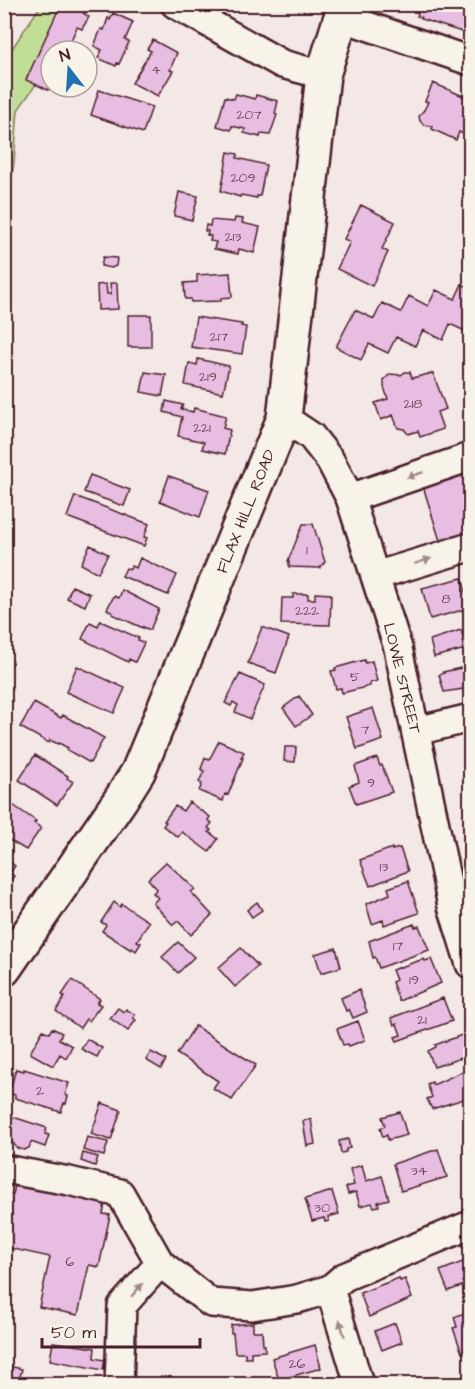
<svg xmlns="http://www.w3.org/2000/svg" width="475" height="1389" viewBox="0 0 475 1389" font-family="'Architects Daughter',sans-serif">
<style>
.green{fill:#c1de96;stroke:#867e60;stroke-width:1.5}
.building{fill:#e8bde2;stroke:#4a1f2b;stroke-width:1.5}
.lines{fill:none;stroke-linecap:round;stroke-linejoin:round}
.minor-casing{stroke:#4a1f2b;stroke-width:32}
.major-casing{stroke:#4a1f2b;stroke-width:38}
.minor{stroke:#f7f3e8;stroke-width:27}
.major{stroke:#f7f3e8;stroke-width:33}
.oneway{fill:#a0898a}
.labels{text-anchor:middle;stroke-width:4.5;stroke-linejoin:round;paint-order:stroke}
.number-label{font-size:14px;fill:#724659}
.street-label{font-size:16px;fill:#4a1f2b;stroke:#f7f3e8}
</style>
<rect width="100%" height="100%" fill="#f4e8e7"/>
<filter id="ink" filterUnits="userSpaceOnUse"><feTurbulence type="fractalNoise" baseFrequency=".0167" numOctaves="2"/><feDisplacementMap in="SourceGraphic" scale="12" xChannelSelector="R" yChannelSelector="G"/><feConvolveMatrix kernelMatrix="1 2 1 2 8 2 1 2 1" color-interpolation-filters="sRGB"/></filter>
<g filter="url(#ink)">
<path class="green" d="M 41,5 L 92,5 L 59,51 L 51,51 L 51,63 L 18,110 L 14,163 L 5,212 L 5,59 Z"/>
<path class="building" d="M 61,4 L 88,4 L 83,13 L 89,17 L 82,29 L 77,27 L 66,51 L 51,51 L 51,84 L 48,90 L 26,80 Z
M 421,4 L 470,4 L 470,19 L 465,33 L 421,19 L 421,17 L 417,16 Z
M 113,13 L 133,22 L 125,40 L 129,42 L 119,64 L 117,63 L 116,66 L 98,58 L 102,50 L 94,46 L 101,29 L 104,30 L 108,18 L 110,20 Z
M 153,40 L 177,53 L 170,70 L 173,71 L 158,96 L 132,83 L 151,51 L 147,49 Z
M 433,83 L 470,99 L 470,137 L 459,132 L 456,140 L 432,129 L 433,126 L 424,125 L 420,121 L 419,116 L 424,110 L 428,102 L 425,101 Z
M 99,90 L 152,107 L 143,133 L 91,115 Z
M 236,94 L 255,99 L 256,95 L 278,101 L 275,114 L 277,115 L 270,135 L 261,134 L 260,137 L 244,133 L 245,129 L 232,126 L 231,130 L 217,126 L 225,97 L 234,99 Z
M 228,152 L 238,154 L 237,158 L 266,165 L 260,196 L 257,196 L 257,198 L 241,195 L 240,197 L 221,191 Z
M 179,192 L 198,196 L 192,220 L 174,216 Z
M 361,205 L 395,222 L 382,249 L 388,252 L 372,286 L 337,269 L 350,242 L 344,239 Z
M 235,218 L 243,219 L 242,223 L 260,227 L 254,253 L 239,249 L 238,254 L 214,249 L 216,242 L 210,241 L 211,236 L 207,235 L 208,231 L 205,231 L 206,225 L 210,226 L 211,220 L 234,222 Z
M 103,257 L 117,258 L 116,266 L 111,268 L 101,266 Z
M 230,273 L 232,297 L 221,298 L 221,301 L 191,302 L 191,299 L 185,299 L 184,283 L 197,282 L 197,275 Z
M 110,283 L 117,283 L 118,309 L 98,310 L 97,285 L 106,284 L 107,294 L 111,294 Z
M 462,284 L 470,288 L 469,333 L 450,324 L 443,340 L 423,330 L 415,346 L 396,337 L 388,353 L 369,344 L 361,360 L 336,347 L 355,310 L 374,319 L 382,303 L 401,312 L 409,296 L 428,306 L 436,290 L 455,299 Z
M 128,315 L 151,315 L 151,347 L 128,347 Z
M 196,317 L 242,324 L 241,326 L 246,327 L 242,354 L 191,347 Z
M 198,359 L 229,366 L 223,393 L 185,385 L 189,363 L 197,365 Z
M 145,372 L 166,375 L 162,396 L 141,392 Z
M 405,372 L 410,372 L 412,378 L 433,373 L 446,409 L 437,412 L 443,429 L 420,437 L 418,431 L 408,434 L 404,429 L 398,428 L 393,415 L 381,420 L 375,403 L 388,399 L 384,387 L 384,380 L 390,374 L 401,375 Z
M 166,401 L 183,405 L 181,409 L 193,412 L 194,408 L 226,416 L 223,428 L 230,430 L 225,454 L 202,449 L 204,442 L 178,436 L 182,417 L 164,412 Z
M 470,468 L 470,535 L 441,544 L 422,483 Z
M 90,475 L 130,490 L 124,506 L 84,492 Z
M 169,476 L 209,490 L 200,517 L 160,501 Z
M 75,496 L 149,524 L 144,537 L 147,538 L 144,546 L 67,517 Z
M 303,524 L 313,524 L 325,562 L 320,568 L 289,567 L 289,562 L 288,561 Z
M 90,545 L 108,554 L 98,573 L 81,564 Z
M 140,558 L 177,575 L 168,595 L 122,576 L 126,568 L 130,569 L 131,566 L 136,568 Z
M 462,578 L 470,608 L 430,619 L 422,588 Z
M 72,586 L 90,594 L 85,606 L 67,598 Z
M 122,590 L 159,609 L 150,630 L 143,627 L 143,628 L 112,614 L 113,613 L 107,609 L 114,596 L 119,598 Z
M 315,593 L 331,594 L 330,625 L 281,624 L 282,598 L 293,598 L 293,594 L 308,594 L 308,599 L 315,599 Z
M 100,621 L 139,638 L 138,640 L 144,643 L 135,662 L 129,659 L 128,662 L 82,639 L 90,622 L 98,626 Z
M 262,627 L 289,637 L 276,673 L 248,663 Z
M 461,630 L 464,639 L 469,638 L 470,648 L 434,657 L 430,640 Z
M 364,660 L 365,663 L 372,661 L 377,681 L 370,683 L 370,686 L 342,693 L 341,688 L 336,689 L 331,671 L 336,670 L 335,668 Z
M 77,666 L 125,688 L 114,713 L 66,692 Z
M 470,666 L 470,688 L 444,692 L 439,675 L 444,673 L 443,672 Z
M 240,674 L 265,685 L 250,719 L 235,712 L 238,705 L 233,702 L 231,706 L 225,703 Z
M 299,696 L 312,715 L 296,726 L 283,708 Z
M 34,703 L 61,718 L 63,715 L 104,738 L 90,763 L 67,750 L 68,748 L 59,743 L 58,744 L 50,740 L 49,743 L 20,727 Z
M 373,708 L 383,740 L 357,749 L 346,717 Z
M 219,741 L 244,752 L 241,758 L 243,758 L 228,795 L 225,794 L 223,801 L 199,791 L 202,784 L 199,782 L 204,771 L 201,769 L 205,758 L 209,760 Z
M 285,747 L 296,747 L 295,762 L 284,761 Z
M 35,755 L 68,776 L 67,778 L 73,782 L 57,805 L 19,780 Z
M 377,758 L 380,766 L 382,765 L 392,792 L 356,804 L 349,786 L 359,782 L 355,766 Z
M 4,799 L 36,821 L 34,823 L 41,828 L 26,850 L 4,837 Z
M 189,802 L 210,817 L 208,820 L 212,823 L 208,828 L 211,830 L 209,832 L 218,839 L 209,852 L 182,832 L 178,837 L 163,826 L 166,822 L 164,821 L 175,806 L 183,811 Z
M 392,848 L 392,850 L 400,848 L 408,871 L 370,886 L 360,860 Z
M 4,858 L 15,866 L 10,873 L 14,876 L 8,883 L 4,881 Z
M 166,862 L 195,889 L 191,892 L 212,915 L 191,935 L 178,921 L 173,925 L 153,903 L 158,898 L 153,893 L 157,889 L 148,879 Z
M 408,881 L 419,913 L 384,925 L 383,920 L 372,924 L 366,904 L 390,894 L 388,888 Z
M 114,902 L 120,907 L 122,904 L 149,922 L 137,941 L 141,943 L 136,951 L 132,948 L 131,950 L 102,931 L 106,925 L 101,922 Z
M 257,902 L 262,910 L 252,917 L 247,910 Z
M 414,924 L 415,927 L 419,926 L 429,950 L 379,968 L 375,957 L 373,958 L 369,941 Z
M 178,942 L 194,957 L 178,973 L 162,957 Z
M 241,948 L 258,966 L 235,987 L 218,968 Z
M 336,948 L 341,967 L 321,973 L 315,954 Z
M 424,959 L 425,961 L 431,959 L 441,983 L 399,1001 L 392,982 L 396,980 L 392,970 Z
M 72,980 L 100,999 L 97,1003 L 101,1005 L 89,1021 L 86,1019 L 80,1028 L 56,1011 L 65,997 L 62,995 Z
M 359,990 L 367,1012 L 353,1018 L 349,1009 L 346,1011 L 341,998 Z
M 443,998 L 452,1021 L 397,1041 L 395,1037 L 401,1035 L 397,1024 L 394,1025 L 391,1018 Z
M 118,1008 L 124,1012 L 126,1009 L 135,1015 L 133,1018 L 136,1020 L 128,1031 L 110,1018 Z
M 358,1021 L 365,1040 L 349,1046 L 348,1044 L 343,1045 L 337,1029 Z
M 195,1026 L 256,1065 L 232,1100 L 213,1088 L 218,1081 L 177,1054 Z
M 52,1028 L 62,1033 L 59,1039 L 72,1046 L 66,1058 L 60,1054 L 53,1066 L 30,1053 L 43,1030 L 49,1033 Z
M 462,1035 L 470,1055 L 434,1067 L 428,1051 L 436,1047 L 435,1045 Z
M 87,1039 L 102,1048 L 97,1057 L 81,1049 Z
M 151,1052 L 166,1060 L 161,1069 L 146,1060 Z
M 16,1069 L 24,1071 L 24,1069 L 69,1083 L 65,1095 L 68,1096 L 66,1104 L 64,1103 L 61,1112 L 15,1098 L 15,1095 L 9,1093 Z
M 468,1069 L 470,1069 L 470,1097 L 432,1109 L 427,1099 L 432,1097 L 427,1084 L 432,1082 L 433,1085 Z
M 102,1103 L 121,1110 L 111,1140 L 91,1134 Z
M 400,1112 L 407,1135 L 388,1140 L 387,1135 L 383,1137 L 380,1128 L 385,1126 L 382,1117 Z
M 4,1114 L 47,1128 L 45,1134 L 49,1135 L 45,1147 L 31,1142 L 29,1148 L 24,1150 L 17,1148 L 13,1143 L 4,1140 Z
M 311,1119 L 315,1144 L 307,1146 L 303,1121 Z
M 87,1137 L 108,1142 L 104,1156 L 83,1150 Z
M 348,1139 L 350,1148 L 346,1149 L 346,1152 L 341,1153 L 339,1141 Z
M 438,1149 L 447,1177 L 401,1191 L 393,1164 Z
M 83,1153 L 98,1157 L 95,1166 L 81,1161 Z
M 362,1165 L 366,1181 L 382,1176 L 389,1199 L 378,1202 L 379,1206 L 374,1207 L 372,1203 L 360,1206 L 356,1192 L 348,1194 L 346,1187 L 354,1185 L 350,1169 Z
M 16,1179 L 106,1198 L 103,1214 L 110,1215 L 99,1267 L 89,1265 L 78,1315 L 39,1307 L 50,1257 L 4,1247 L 4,1204 L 7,1193 L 13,1195 Z
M 332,1191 L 339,1214 L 328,1217 L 329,1221 L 325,1222 L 324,1218 L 312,1221 L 305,1199 Z
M 470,1259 L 470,1283 L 448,1291 L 440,1271 Z
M 399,1278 L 400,1281 L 405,1279 L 412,1298 L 369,1317 L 360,1293 Z
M 470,1311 L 470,1355 L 467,1356 L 466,1352 L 462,1353 L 453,1328 L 457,1327 L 454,1317 Z
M 253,1323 L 253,1331 L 262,1331 L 263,1345 L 265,1345 L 265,1351 L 251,1352 L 251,1358 L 245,1358 L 245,1353 L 235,1353 L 233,1333 L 231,1333 L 231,1325 Z
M 395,1323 L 402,1342 L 382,1350 L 375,1331 Z
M 53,1342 L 95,1348 L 94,1358 L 105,1360 L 103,1370 L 50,1360 Z
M 315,1345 L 321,1368 L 279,1380 L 272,1358 Z
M 4,1365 L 22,1369 L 18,1384 L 4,1384 Z"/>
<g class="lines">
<defs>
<path id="minor" d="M 175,4 L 282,64 L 323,75
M 341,17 L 470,61
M 284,418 L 311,436 L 330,460 L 350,498 L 398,648 L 452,906 L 470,964
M 350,498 L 470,457
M 375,576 L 470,547
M 416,731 L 470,718
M 4,1169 L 69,1181 L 120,1193 L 160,1263 L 211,1303 L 252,1306 L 297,1299 L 330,1289
M 119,1384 L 122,1306 L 160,1263
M 359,1384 L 330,1289 L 344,1277 L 470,1225"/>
<path id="major" d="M 4,969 L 121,799 L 138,772 L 284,418 L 323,75 L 345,4"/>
</defs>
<use href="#minor" class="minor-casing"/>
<use href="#major" class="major-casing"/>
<use href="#minor" class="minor"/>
<use href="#major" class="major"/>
</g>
<defs><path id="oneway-solid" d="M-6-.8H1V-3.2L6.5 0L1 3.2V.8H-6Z" transform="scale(1.5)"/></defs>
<g class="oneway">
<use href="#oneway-solid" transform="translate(415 475) rotate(161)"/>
<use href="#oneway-solid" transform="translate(423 561) rotate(-18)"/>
<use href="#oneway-solid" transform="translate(137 1290) rotate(-49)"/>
<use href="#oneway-solid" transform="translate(342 1328) rotate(-107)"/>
</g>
</g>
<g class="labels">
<g class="number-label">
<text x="156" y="74">4</text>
<text x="249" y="119">207</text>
<text x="243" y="182">209</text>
<text x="233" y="241">213</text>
<text x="219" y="341">217</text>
<text x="208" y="381">219</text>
<text x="413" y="408">218</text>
<text x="202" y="432">221</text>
<text x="307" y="554">1</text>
<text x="446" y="603">8</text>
<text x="307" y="615">222</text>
<text x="355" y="681">5</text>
<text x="365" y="734">7</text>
<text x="371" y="787">9</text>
<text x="384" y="871">13</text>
<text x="398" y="950">17</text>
<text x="414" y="984">19</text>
<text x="422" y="1024">21</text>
<text x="40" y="1095">2</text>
<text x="419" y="1175">34</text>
<text x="322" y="1212">30</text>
<text x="70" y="1266">6</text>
<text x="297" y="1368">26</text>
</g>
<g class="street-label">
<text transform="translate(245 511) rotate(-68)" y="6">FLAX HILL ROAD</text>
<text transform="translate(403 678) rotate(76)" y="6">LOWE STREET</text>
</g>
</g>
<rect width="475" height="1389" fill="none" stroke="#f7f3e8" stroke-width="24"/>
<rect x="12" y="12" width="451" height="1365" fill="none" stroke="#4a1f2b" stroke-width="2" filter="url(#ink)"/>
<g transform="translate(69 69) rotate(343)"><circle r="28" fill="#f7f3e8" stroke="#b29e9c" stroke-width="1.5"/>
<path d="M0-4.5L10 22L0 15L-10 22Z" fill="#1f6fb2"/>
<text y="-9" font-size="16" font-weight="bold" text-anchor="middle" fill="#4a1f2b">N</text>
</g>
<path d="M42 1338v9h158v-9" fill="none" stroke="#4a1f2b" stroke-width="3"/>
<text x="51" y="1338" font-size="18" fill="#4a1f2b" stroke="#f7f3e8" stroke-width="4.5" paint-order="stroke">50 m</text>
</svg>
